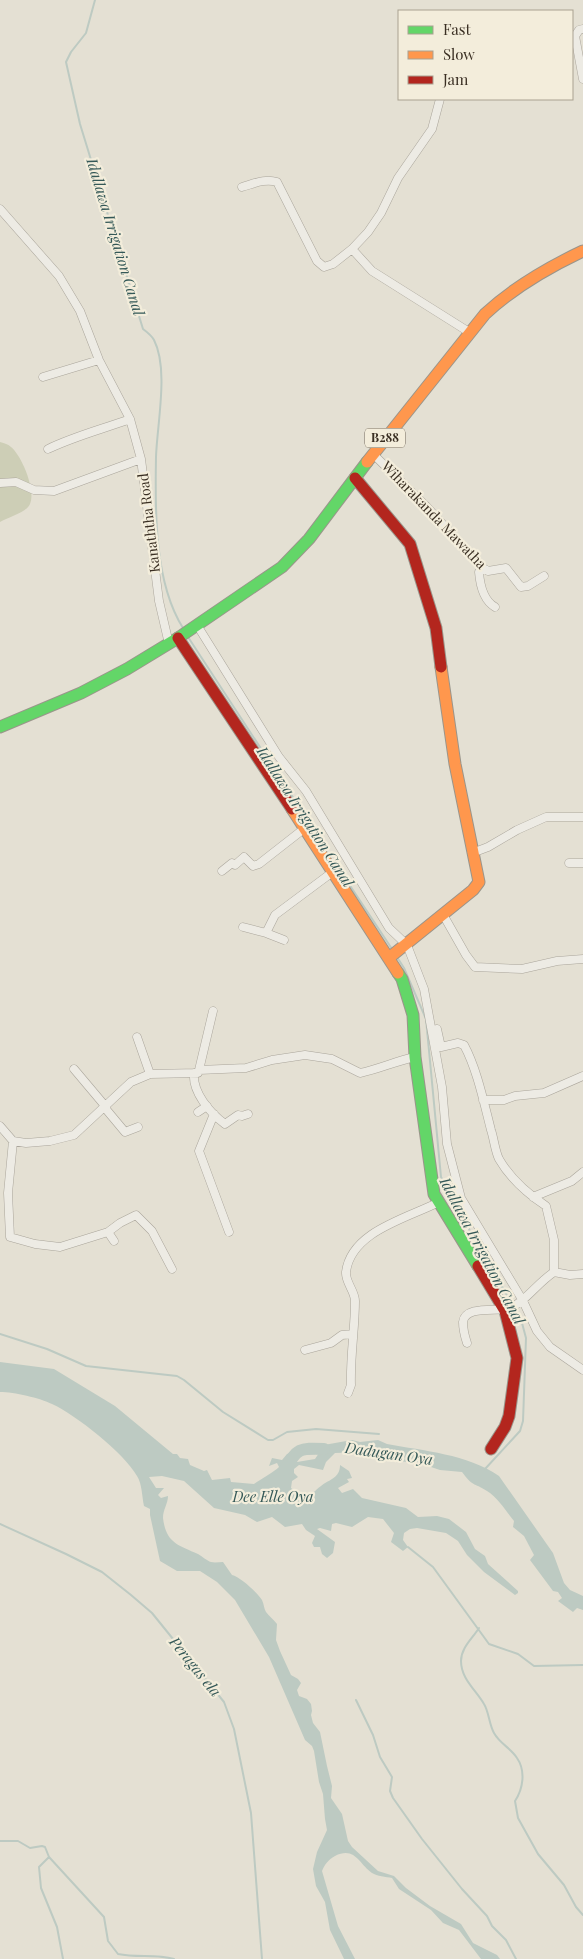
<svg xmlns="http://www.w3.org/2000/svg" width="583" height="1959" viewBox="0 0 583 1959" font-family="'Playfair Display',serif">
<style>
.cemetery{fill:#cdceb6}
.water{fill:#bdcac2}
.lines{fill:none;stroke-linecap:round;stroke-linejoin:round}
.stream{stroke:#bdcac2;stroke-width:2}
.river{stroke:#bdcac2;stroke-width:12}
.street-casing{stroke:#aaa59b;stroke-width:9}
.fast-casing{stroke:#9a958b;stroke-width:13}
.slow-casing{stroke:#9a958b;stroke-width:13}
.jam-casing{stroke:#9a958b;stroke-width:13}
.street{stroke:#edebe4;stroke-width:8}
.fast{stroke:#63d668;stroke-width:11}
.slow{stroke:#ff974d;stroke-width:11}
.jam{stroke:#b3261e;stroke-width:11}
.labels{text-anchor:middle;stroke-width:4.5;stroke-linejoin:round;paint-order:stroke}
.shield{fill:#f3eddb;stroke:#72685a;stroke-width:1}
.shield-label{font-size:12px;font-weight:bold;fill:#3a2f23}
.street-label{font-size:14px;fill:#3a2f23;stroke:#f3eddb}
.water-label{font-size:15px;font-style:italic;fill:#345857;stroke:#f3eddb}
</style>
<rect width="100%" height="100%" fill="#e4e0d3"/>
<path class="cemetery" d="M 0,442 C 3,443 8,444 11,447 C 22,456 36,490 30,504 C 26,513 8,517 0,522 Z"/>
<path class="water" d="M 0,1362 L 54,1369 L 115,1406 L 173,1454 L 177,1454 L 180,1458 L 188,1459 L 190,1465 L 204,1471 L 207,1470 L 212,1480 L 230,1478 L 231,1482 L 254,1484 C 261,1479 274,1472 279,1467 L 277,1463 L 269,1466 L 272,1458 L 282,1460 L 287,1454 L 293,1452 L 293,1455 L 297,1457 L 295,1460 L 297,1462 L 315,1459 L 319,1453 L 309,1453 L 307,1448 L 352,1440 L 360,1442 L 378,1440 L 387,1444 C 424,1451 467,1454 499,1476 L 553,1553 L 564,1583 L 570,1590 L 583,1596 L 583,1610 L 577,1608 L 573,1612 L 558,1601 L 562,1598 L 558,1592 L 553,1591 L 530,1560 L 534,1555 L 524,1536 L 513,1527 L 514,1521 C 506,1511 498,1498 487,1491 C 473,1482 473,1487 462,1472 L 440,1470 L 419,1463 L 385,1460 L 363,1452 L 335,1453 L 326,1462 L 323,1470 L 299,1465 L 294,1469 L 294,1473 L 298,1477 L 292,1481 L 291,1488 L 303,1497 C 313,1495 314,1491 321,1486 C 330,1479 340,1478 340,1465 L 349,1471 L 352,1478 L 347,1479 L 349,1482 L 338,1488 L 342,1493 L 353,1489 L 362,1498 L 406,1508 L 418,1517 L 437,1516 L 449,1519 L 466,1532 L 475,1549 L 485,1556 L 488,1564 L 518,1591 L 518,1593 L 515,1595 L 484,1572 L 467,1555 L 458,1541 L 446,1533 L 417,1528 L 410,1529 L 404,1533 L 403,1540 L 408,1547 L 403,1551 L 391,1542 L 394,1533 L 383,1519 L 368,1517 L 352,1527 L 336,1523 L 332,1524 L 331,1531 L 320,1528 L 317,1529 L 335,1542 L 333,1553 L 327,1558 L 322,1554 L 320,1547 L 314,1547 L 312,1543 L 315,1536 L 306,1530 L 302,1524 L 285,1527 L 272,1517 L 257,1522 L 245,1515 L 214,1508 L 184,1481 L 162,1476 L 149,1477 L 156,1488 L 164,1488 L 158,1495 L 161,1498 L 168,1496 C 168,1504 163,1509 163,1518 C 166,1543 178,1545 198,1554 C 202,1556 207,1561 211,1562 C 215,1563 219,1562 223,1562 L 232,1575 C 240,1577 257,1592 262,1600 C 264,1604 264,1609 266,1612 C 269,1616 274,1620 277,1624 L 276,1640 L 280,1651 L 291,1675 L 298,1679 L 301,1683 L 297,1690 L 299,1696 L 307,1699 L 311,1704 L 312,1711 L 311,1715 L 313,1723 L 320,1732 L 327,1766 L 332,1786 L 331,1798 L 342,1814 L 348,1841 L 352,1847 L 378,1871 L 394,1876 L 406,1888 L 430,1906 L 461,1924 L 473,1943 L 497,1955 L 500,1959 L 481,1959 L 459,1930 L 443,1923 L 431,1910 L 399,1889 L 392,1878 C 386,1877 377,1876 372,1873 C 359,1864 355,1846 335,1856 C 328,1860 325,1864 322,1871 L 338,1926 L 355,1959 L 344,1959 L 330,1930 L 325,1902 L 316,1886 L 313,1869 L 317,1852 L 327,1830 L 325,1819 L 323,1794 L 319,1782 L 314,1751 L 312,1746 L 305,1740 L 269,1657 L 235,1600 L 217,1582 L 200,1571 L 177,1571 L 160,1561 L 150,1515 L 150,1509 L 144,1506 C 142,1497 142,1483 137,1476 C 124,1453 76,1415 52,1404 C 40,1398 14,1392 0,1392 Z"/>
<g class="lines">
<path class="stream" d="M 95,0 L 86,33 L 71,52 L 66,62 L 80,124 L 143,329 C 147,332 152,336 154,340 C 169,369 157,424 156,457 C 155,510 154,582 183,628
M 188,637 L 326,848
M 343,875 L 392,949
M 397,957 L 404,968 L 426,1019 L 441,1177 L 470,1231 L 512,1304
M 0,1334 L 47,1349 L 86,1366 L 177,1376 L 184,1380 L 223,1412 L 268,1440 L 273,1440 L 287,1432 L 316,1429 L 379,1434
M 485,1469 L 520,1431 L 523,1421 L 526,1338 L 522,1323 L 514,1308
M 0,1524 L 66,1554 L 102,1572 L 131,1595 L 152,1613 L 224,1702 L 234,1729 L 251,1813 L 262,1959
M 408,1547 L 433,1567 L 489,1644 L 518,1654 L 534,1666 L 583,1665
M 479,1628 C 472,1639 461,1648 461,1661 C 461,1679 476,1690 484,1704 C 489,1712 489,1724 494,1733 C 500,1744 511,1748 517,1758 C 526,1771 523,1789 515,1801 L 518,1818 L 538,1854 L 564,1885 L 576,1907 L 583,1915
M 356,1700 L 373,1735 L 380,1757 L 392,1777 L 390,1791 L 393,1798 L 422,1839 L 462,1889 L 487,1916 L 492,1926 L 506,1940 L 516,1959
M 0,1841 L 18,1841 L 30,1848 L 42,1846 L 45,1847 L 49,1857 L 104,1917 L 108,1941 L 118,1954 C 137,1958 155,1954 174,1959
M 49,1857 L 39,1867 L 41,1888 L 57,1927 L 63,1959"/>
<path class="river" d="M 285,1470 C 297,1448 299,1448 324,1449"/>
<defs>
<path id="street" d="M 583,29 L 579,30 L 575,36 L 583,79
M 440,99 L 432,129 L 398,178 L 381,213 L 368,232 L 352,249 L 372,271 L 469,332
M 242,187 C 253,184 265,178 277,182 L 317,261 L 324,267 L 333,264 L 352,249
M 0,209 L 59,276 L 80,311 L 99,360 L 130,419 L 141,459
M 43,377 L 99,360
M 48,449 C 75,436 103,429 130,419
M 373,454 L 427,507 L 483,568 L 488,571 L 506,568 L 521,587 L 528,586 L 544,576
M 0,483 L 16,482 L 34,490 L 54,491 L 141,459 L 159,601 L 169,644
M 483,568 L 479,572 C 480,585 483,600 495,607
M 197,625 L 279,757 L 306,791 L 389,928 L 407,945 L 424,989 L 442,1087 L 447,1144 L 461,1198 L 523,1301 L 537,1331 L 550,1347 L 583,1370
M 472,853 L 488,847 L 517,830 L 546,817 L 583,817
M 569,863 L 583,863
M 222,871 L 232,863 L 235,865 L 244,857 L 253,866 L 259,864 L 305,828
M 445,912 L 445,918 L 466,955 L 475,967 L 522,969 L 557,961 L 583,959
M 243,927 L 266,933
M 284,940 L 266,933 L 275,915 L 334,871
M 437,1029 L 441,1047 L 458,1043 L 464,1045 C 477,1069 484,1103 491,1130 C 494,1139 495,1151 499,1159 C 510,1178 528,1194 546,1206 L 554,1240 L 554,1272
M 137,1037 L 150,1074
M 74,1069 L 106,1107
M 199,1070 L 213,1011
M 194,1073 C 192,1092 210,1113 225,1124 L 238,1115 L 242,1116 L 248,1114
M 483,1100 L 504,1100 L 515,1096 L 544,1093 L 583,1076
M 105,1108 L 125,1132 L 138,1127
M 198,1112 L 207,1106
M 214,1114 L 199,1151 L 229,1232
M 0,1126 L 13,1141 L 26,1143 L 50,1141 L 74,1135 L 131,1082 L 150,1074 L 198,1073 L 199,1070 L 246,1068 L 272,1060 L 305,1055 L 332,1059 L 360,1073 C 379,1069 396,1061 415,1057
M 13,1141 L 8,1193 L 10,1237 L 35,1244 L 60,1247 L 108,1232 L 120,1223 L 136,1215 L 152,1231 L 172,1269
M 533,1197 L 572,1181 L 583,1172
M 108,1232 L 114,1241
M 505,1311 C 527,1301 535,1285 554,1272 L 570,1275 L 583,1274
M 467,1343 C 465,1337 463,1329 463,1322 C 465,1306 493,1311 504,1309
M 305,1350 L 331,1343 L 342,1335 L 353,1334
M 348,1393 L 351,1385 C 350,1357 355,1329 355,1301 C 355,1291 345,1282 346,1272 C 351,1231 408,1218 439,1202"/>
<path id="fast" d="M 0,727 L 81,693 L 127,669 L 178,638 L 282,567 L 309,539 L 367,462
M 398,973 L 402,979 L 413,1015 L 415,1057 L 434,1194 L 478,1266"/>
<path id="slow" d="M 367,462 L 485,314 C 514,287 547,268 583,251
M 292,809 L 398,973
M 390,957 L 473,890 L 479,882 L 455,764 L 441,667"/>
<path id="jam" d="M 355,478 L 410,544 L 436,628 L 441,667
M 178,638 L 292,809
M 478,1266 L 505,1311 L 517,1358 L 509,1416 L 505,1427 L 491,1449"/>
</defs>
<use href="#street" class="street-casing"/>
<use href="#fast" class="fast-casing"/>
<use href="#slow" class="slow-casing"/>
<use href="#jam" class="jam-casing"/>
<use href="#street" class="street"/>
<use href="#fast" class="fast"/>
<use href="#slow" class="slow"/>
<use href="#jam" class="jam"/>
</g>
<g class="labels">
<rect class="shield" x="365" y="428.5" width="40" height="19" rx="4"/>
<g class="shield-label">
<text x="385" y="442">B288</text>
</g>
<g class="street-label">
<text transform="translate(434 515) rotate(46)" y="5">Wiharakanda Mawatha</text>
<text transform="translate(149 523) rotate(-97)" y="5">Kanaththa Road</text>
</g>
<g class="water-label">
<text transform="translate(115 237) rotate(73)" y="5">Idallawa Irrigation Canal</text>
<text transform="translate(305 817) rotate(57)" y="5">Idallawa Irrigation Canal</text>
<text transform="translate(482 1251) rotate(62)" y="5">Idallawa Irrigation Canal</text>
<text transform="translate(389 1454) rotate(8)" y="5">Dadugan Oya</text>
<text x="273" y="1502">Dee Elle Oya</text>
<text transform="translate(195 1667) rotate(51)" y="5">Peragas ela</text>
</g>
</g>
<rect x="398" y="10" width="175" height="90" fill="#f3eddb" stroke="#a9a191"/>
<rect x="408" y="26" width="25" height="8" fill="#63d668" stroke="#a9a191"/>
<text x="443" y="35" font-size="15" fill="#3a2f23">Fast</text>
<rect x="408" y="51" width="25" height="8" fill="#ff974d" stroke="#a9a191"/>
<text x="443" y="60" font-size="15" fill="#3a2f23">Slow</text>
<rect x="408" y="76" width="25" height="8" fill="#b3261e" stroke="#a9a191"/>
<text x="443" y="85" font-size="15" fill="#3a2f23">Jam</text>
</svg>
